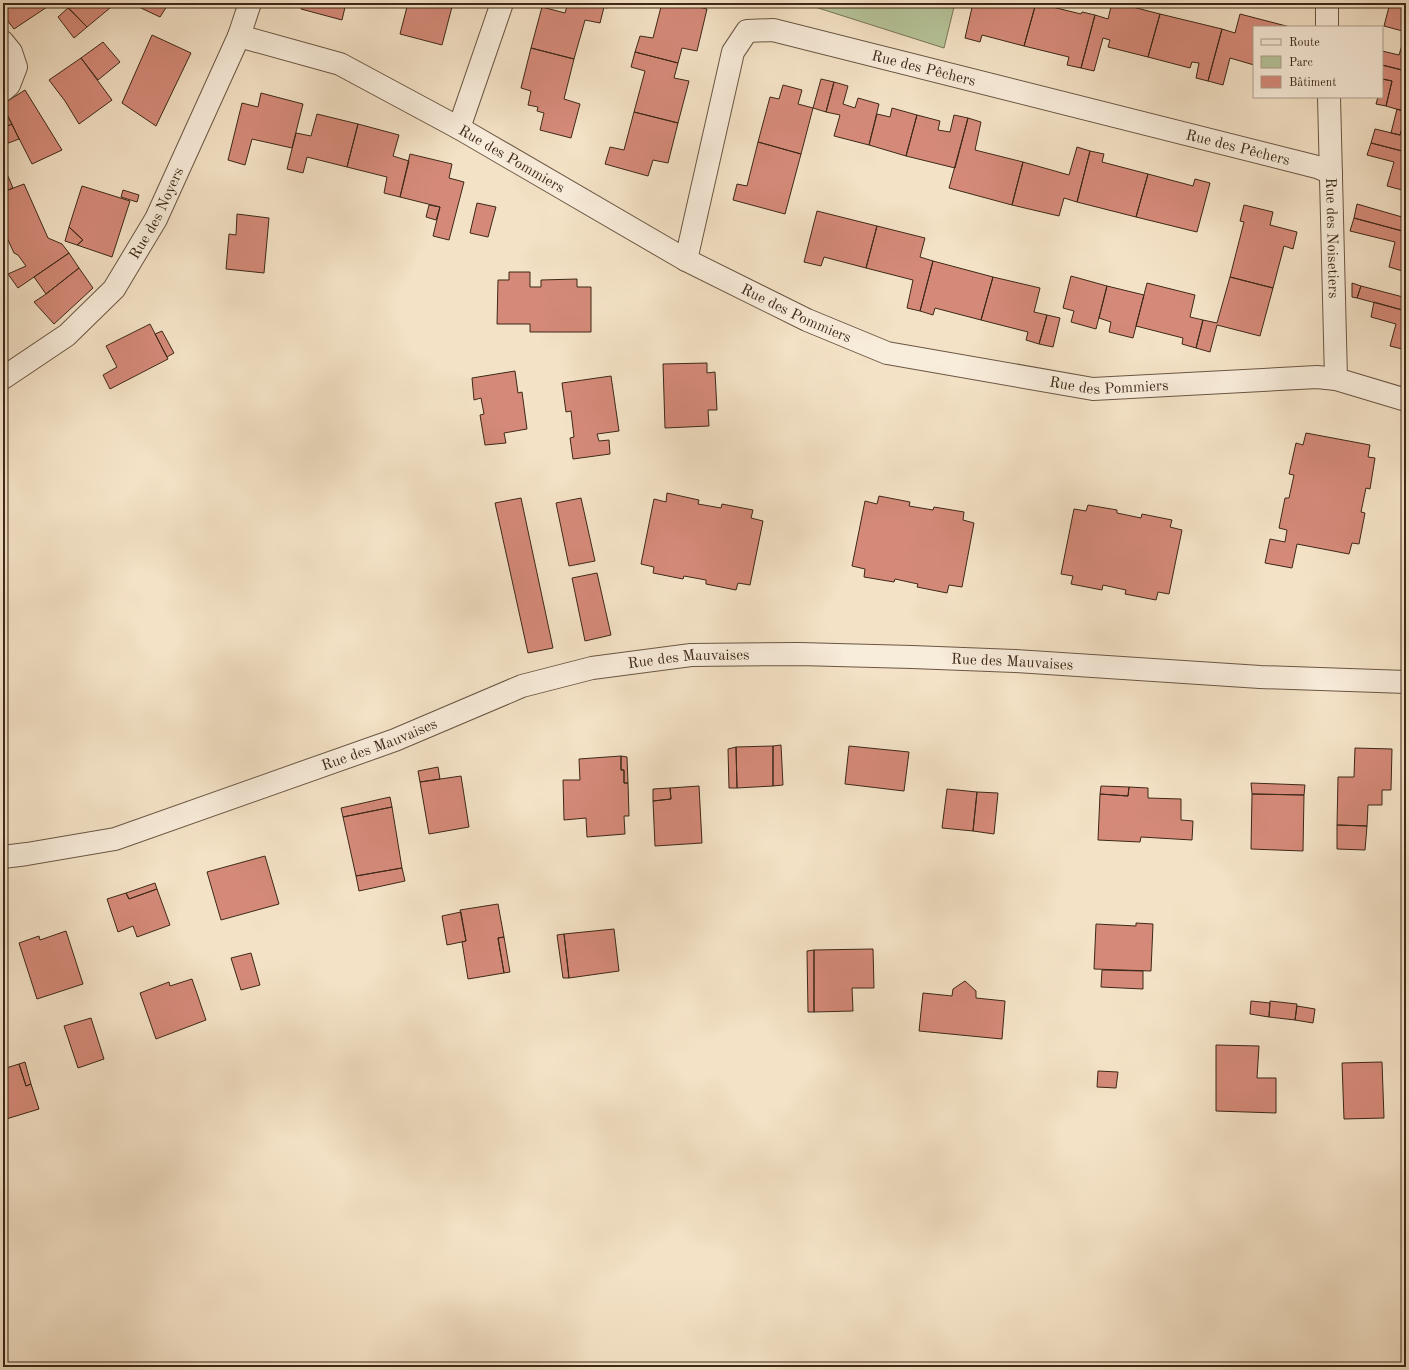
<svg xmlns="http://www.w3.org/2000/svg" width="1409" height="1370" viewBox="0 0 1409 1370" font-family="'Old Standard TT',serif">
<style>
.green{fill:#b6c499;stroke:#7a7658}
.building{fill:#d58a79;stroke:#3d2817}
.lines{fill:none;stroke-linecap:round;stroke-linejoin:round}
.minor-casing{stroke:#6b5643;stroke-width:24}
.minor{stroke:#f8ecda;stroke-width:22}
.labels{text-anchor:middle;stroke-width:3;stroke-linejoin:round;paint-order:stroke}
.street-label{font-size:15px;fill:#3d2817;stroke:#f8ecda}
</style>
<rect width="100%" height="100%" fill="#f4e2c6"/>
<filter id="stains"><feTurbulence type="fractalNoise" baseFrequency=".005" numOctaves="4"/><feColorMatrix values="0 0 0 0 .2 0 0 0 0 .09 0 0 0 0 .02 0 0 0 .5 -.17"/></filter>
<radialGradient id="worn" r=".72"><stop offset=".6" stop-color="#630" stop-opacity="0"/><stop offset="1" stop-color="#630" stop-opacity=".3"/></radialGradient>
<path class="green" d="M 816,3 L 955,3 L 944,48 L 815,7 Z"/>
<path class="building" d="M 10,3 L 53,3 L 14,29 L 3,15 L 3,8 Z
M 64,3 L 116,3 L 87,27 Z
M 147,3 L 169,3 L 160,17 L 141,8 Z
M 302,3 L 346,3 L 342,20 L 301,9 Z
M 408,3 L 453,3 L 442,45 L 400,34 Z
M 568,3 L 587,3 L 604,7 L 600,23 L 585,20 L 574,59 L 531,48 L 542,7 L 565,13 Z
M 587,3 L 608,3 L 607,8 Z
M 662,3 L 682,3 L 707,9 L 697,51 L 682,48 L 678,63 L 635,52 L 640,36 L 653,38 Z
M 973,3 L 1036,3 L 1024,46 L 982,35 L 980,42 L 965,38 Z
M 1036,3 L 1081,14 L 1082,12 L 1095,15 L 1081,68 L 1067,65 L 1069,57 L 1024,46 Z
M 1112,3 L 1117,3 L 1160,14 L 1148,57 L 1108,47 L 1110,40 L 1103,38 L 1094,71 L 1081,68 L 1095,15 L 1108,19 Z
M 1390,3 L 1406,3 L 1406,32 L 1384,26 Z
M 68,8 L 87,27 L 74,38 L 58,17 Z
M 1160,14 L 1222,29 L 1208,81 L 1196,78 L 1199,63 L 1192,62 L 1190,68 L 1148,57 Z
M 1240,14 L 1290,27 L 1254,27 L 1254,65 L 1230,58 L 1223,85 L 1208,81 L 1222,29 L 1235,33 Z
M 1406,32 L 1406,71 L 1382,65 L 1382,51 L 1399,55 Z
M 152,35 L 191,53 L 156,126 L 122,103 Z
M 103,42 L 120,62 L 98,80 L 81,58 Z
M 531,48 L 574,59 L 564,99 L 580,104 L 571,138 L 540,130 L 544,113 L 537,111 L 538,107 L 528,105 L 531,91 L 521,88 Z
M 635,52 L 678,63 L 674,78 L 689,81 L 678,123 L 634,112 L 645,71 L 631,67 Z
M 81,58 L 112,100 L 79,124 L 65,101 L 49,80 Z
M 1382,65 L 1406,71 L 1406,112 L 1386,106 L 1392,81 L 1382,79 Z
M 821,79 L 834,82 L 826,112 L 813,108 Z
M 1383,79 L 1392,81 L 1386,106 L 1376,104 L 1378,97 L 1382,97 Z
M 834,82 L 848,86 L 843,104 L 855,108 L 858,98 L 879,104 L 869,145 L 834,136 L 840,115 L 826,112 Z
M 783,85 L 802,90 L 798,104 L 813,108 L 801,154 L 758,142 L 770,97 L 779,99 Z
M 25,90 L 62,150 L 32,164 L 3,107 L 3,104 Z
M 261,93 L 303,104 L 292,148 L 252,139 L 245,165 L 228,160 L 242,103 L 258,107 Z
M 3,107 L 12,124 L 3,128 Z
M 892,108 L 917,115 L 906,156 L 869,145 L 877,114 L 890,117 Z
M 1397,109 L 1406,112 L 1400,135 L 1391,133 Z
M 634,112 L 678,123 L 668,163 L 653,160 L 648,176 L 605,164 L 610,147 L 624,150 Z
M 317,114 L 358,124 L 347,167 L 307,157 L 303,173 L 287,169 L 296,133 L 311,136 Z
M 917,115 L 940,121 L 938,130 L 950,132 L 954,115 L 968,118 L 955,168 L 906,156 Z
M 1406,116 L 1406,152 L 1371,143 L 1375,129 L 1400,135 Z
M 968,118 L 981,122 L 975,150 L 1023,162 L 1012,205 L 949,188 Z
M 12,124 L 19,139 L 3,145 L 3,128 Z
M 358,124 L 399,135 L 393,156 L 409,161 L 400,197 L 384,193 L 387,177 L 347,167 Z
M 758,142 L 801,154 L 785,214 L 733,200 L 737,184 L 747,186 Z
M 1371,143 L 1406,152 L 1406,191 L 1387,186 L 1394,162 L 1367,155 Z
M 1077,147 L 1090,151 L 1077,202 L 1064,198 L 1059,216 L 1012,205 L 1023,162 L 1069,175 Z
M 1090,151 L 1104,154 L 1102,162 L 1148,174 L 1136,217 L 1077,202 Z
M 410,154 L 452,164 L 449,178 L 464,182 L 449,240 L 433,236 L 440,207 L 400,197 Z
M 7,174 L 13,188 L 3,192 L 3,176 Z
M 1148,174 L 1193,186 L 1195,179 L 1210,183 L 1197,232 L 1136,217 Z
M 24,184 L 48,238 L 62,244 L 69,253 L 18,288 L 8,274 L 26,266 L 18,255 L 14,253 L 3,229 L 3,192 Z
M 82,186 L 130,201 L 112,257 L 77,245 L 83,240 L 69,227 Z
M 123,190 L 139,195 L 137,202 L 121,197 Z
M 477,203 L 496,207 L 488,237 L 470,233 Z
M 1406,203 L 1406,232 L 1354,218 L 1357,204 L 1402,217 Z
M 429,205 L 440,207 L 436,220 L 426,217 Z
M 1244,205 L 1273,212 L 1270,225 L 1297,232 L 1293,249 L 1284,246 L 1273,288 L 1230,277 L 1244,222 L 1240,221 Z
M 817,211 L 877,226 L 866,268 L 824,257 L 821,266 L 804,262 Z
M 237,214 L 269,218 L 264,273 L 226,269 L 229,234 L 236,235 Z
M 1354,218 L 1406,232 L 1406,272 L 1389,267 L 1395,242 L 1350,231 Z
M 877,226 L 925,238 L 920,257 L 933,261 L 920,311 L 907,308 L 913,280 L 866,268 Z
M 69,227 L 83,240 L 77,245 L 65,241 Z
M 69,253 L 79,268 L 46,294 L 34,277 Z
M 933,261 L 993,277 L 981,320 L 935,308 L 933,315 L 920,311 Z
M 79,268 L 93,288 L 54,324 L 34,302 L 46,294 Z
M 509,272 L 530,272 L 530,287 L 541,287 L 541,280 L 577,279 L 577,287 L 591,287 L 591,332 L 530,332 L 530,324 L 497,324 L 498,280 L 509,280 Z
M 1071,276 L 1107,286 L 1096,329 L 1071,322 L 1074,311 L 1063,308 Z
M 993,277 L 1040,288 L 1034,312 L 1047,315 L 1039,344 L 1026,340 L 1028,332 L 981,320 Z
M 1230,277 L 1273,288 L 1260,336 L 1217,325 L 1210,352 L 1196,348 L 1203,320 L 1217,323 Z
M 1147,283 L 1195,295 L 1190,317 L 1203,320 L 1196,348 L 1182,344 L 1183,338 L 1136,326 Z
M 1352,283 L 1361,286 L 1357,298 L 1352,297 Z
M 1107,286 L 1144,295 L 1133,338 L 1109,332 L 1111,322 L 1099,318 Z
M 1361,286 L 1403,297 L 1406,286 L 1406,311 L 1357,298 Z
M 1374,302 L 1406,311 L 1406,350 L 1390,346 L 1396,324 L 1371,317 Z
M 1047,315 L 1060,318 L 1053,347 L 1039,344 Z
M 150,324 L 168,359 L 110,389 L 103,375 L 117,367 L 106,346 Z
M 162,331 L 174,353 L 167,357 L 155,334 Z
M 707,363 L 707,373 L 715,372 L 717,410 L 708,410 L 709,426 L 665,428 L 663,364 Z
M 515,371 L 518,393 L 522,392 L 527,429 L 504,433 L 506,443 L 485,445 L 480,415 L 484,414 L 481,398 L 474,400 L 472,378 Z
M 611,376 L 619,431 L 597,434 L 599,441 L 609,440 L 610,454 L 573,459 L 570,438 L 574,437 L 571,411 L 566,412 L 562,383 Z
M 1306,433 L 1370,445 L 1368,457 L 1375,458 L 1370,489 L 1366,488 L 1361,512 L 1365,513 L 1359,544 L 1352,543 L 1349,554 L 1297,544 L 1292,568 L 1265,563 L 1270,539 L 1285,542 L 1287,530 L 1279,528 L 1285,498 L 1289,498 L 1294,475 L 1289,474 L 1296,443 L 1303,445 Z
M 667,493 L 699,500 L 698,504 L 721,508 L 722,504 L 753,510 L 751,518 L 763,521 L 750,585 L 738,583 L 736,590 L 706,584 L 706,580 L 684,576 L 683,579 L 653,573 L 654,567 L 641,564 L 654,499 L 666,502 Z
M 879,496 L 910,502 L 909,506 L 933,510 L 934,507 L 964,512 L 963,520 L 974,523 L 962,587 L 949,585 L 947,593 L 917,587 L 918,584 L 895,579 L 894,582 L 864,577 L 865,569 L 852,566 L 865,501 L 877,504 Z
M 521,498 L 553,648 L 528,653 L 495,503 Z
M 581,498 L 595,561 L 569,566 L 556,503 Z
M 1088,505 L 1117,510 L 1117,513 L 1141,518 L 1142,514 L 1172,520 L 1170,527 L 1182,530 L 1169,594 L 1158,592 L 1156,600 L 1125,594 L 1126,590 L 1103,585 L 1102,590 L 1071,584 L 1073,576 L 1061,574 L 1074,509 L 1086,511 Z
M 597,573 L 611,635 L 585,641 L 572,578 Z
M 781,745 L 783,785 L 773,786 L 773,746 Z
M 773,746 L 773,786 L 737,788 L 736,747 Z
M 849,746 L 909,752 L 904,791 L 845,784 Z
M 736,747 L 737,788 L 729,788 L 728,749 Z
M 1355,748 L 1392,749 L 1391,790 L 1382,790 L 1382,805 L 1368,805 L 1367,826 L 1337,825 L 1338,777 L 1354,777 Z
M 621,756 L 621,770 L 624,770 L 624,783 L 628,783 L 629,816 L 624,816 L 625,834 L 587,837 L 586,818 L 564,820 L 563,780 L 580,780 L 579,759 Z
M 621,756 L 627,757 L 628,783 L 624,783 L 624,770 L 621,770 Z
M 438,767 L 440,779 L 420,782 L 418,771 Z
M 461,776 L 469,827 L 429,834 L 420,782 Z
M 1251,783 L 1305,785 L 1304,795 L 1252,794 Z
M 699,786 L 702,843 L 655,846 L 653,801 L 671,799 L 670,788 Z
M 1101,786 L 1129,787 L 1128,796 L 1100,794 Z
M 1129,787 L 1148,788 L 1148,798 L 1181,799 L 1181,820 L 1193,821 L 1192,840 L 1141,837 L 1140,842 L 1098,840 L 1100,794 L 1128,796 Z
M 670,788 L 671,799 L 653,801 L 653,789 Z
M 947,789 L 977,792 L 973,831 L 942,828 Z
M 977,792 L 998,793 L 994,834 L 973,831 Z
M 1252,794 L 1304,795 L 1303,851 L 1251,849 Z
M 390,797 L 392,807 L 343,817 L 341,808 Z
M 392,807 L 402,868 L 356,876 L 343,817 Z
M 1337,825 L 1367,826 L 1365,850 L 1337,849 Z
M 265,856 L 279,904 L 221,920 L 207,872 Z
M 1403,863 L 1406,863 L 1406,879 L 1403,878 Z
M 402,868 L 405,881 L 359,891 L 356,876 Z
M 155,883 L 157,889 L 129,899 L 126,893 Z
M 157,889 L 170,925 L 137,937 L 133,926 L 118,932 L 107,899 L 126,893 L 129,899 Z
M 498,904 L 504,937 L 498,938 L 504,973 L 468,979 L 462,942 L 466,941 L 460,910 Z
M 461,912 L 466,941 L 447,945 L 442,916 Z
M 1136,923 L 1153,924 L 1151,971 L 1094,969 L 1096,924 L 1136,926 Z
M 614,929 L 619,971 L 569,978 L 564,934 Z
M 66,931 L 83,984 L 37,999 L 19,943 L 39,936 L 40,940 Z
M 564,934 L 569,978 L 563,978 L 557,935 Z
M 504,937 L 510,972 L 504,973 L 498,938 Z
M 873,949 L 874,988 L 852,988 L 853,1011 L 814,1012 L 814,950 Z
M 814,950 L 814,1012 L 808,1012 L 807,951 Z
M 251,953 L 260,985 L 241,990 L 231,958 Z
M 1102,970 L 1143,971 L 1143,989 L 1101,987 Z
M 192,979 L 206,1020 L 156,1039 L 140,993 L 169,982 L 170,986 Z
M 965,981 L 976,991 L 976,998 L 1005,1001 L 1002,1039 L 919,1031 L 923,993 L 952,996 L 953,989 Z
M 1251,1001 L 1270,1003 L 1269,1017 L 1250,1014 Z
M 1270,1001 L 1297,1004 L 1295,1020 L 1269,1017 Z
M 1297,1006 L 1315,1009 L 1313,1023 L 1295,1020 Z
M 91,1018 L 104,1059 L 78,1068 L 64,1026 Z
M 1216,1045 L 1259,1046 L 1257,1078 L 1276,1078 L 1276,1113 L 1216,1111 Z
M 25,1062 L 31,1084 L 26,1086 L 19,1064 Z
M 1382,1062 L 1384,1118 L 1344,1119 L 1342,1063 Z
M 19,1064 L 26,1086 L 31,1084 L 39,1109 L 3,1120 L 3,1069 Z
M 1098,1071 L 1118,1072 L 1116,1088 L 1097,1087 Z"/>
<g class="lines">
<defs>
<g id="minor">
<path d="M 1327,3 L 1327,27"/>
<path id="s1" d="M 239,36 L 340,64 L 459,128 L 686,260 L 807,320 L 887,353 L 1093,389 L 1317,377 L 1336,379 L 1406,400"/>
<path d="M 3,42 L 11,52 L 16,67 L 9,85 L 3,90"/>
<path id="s2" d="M 1329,97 L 1336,379"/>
<path d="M 459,128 L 502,3"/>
<path id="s3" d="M 686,260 L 733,52 L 747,31 L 773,30 L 1317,167 L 1331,173"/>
<path id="s4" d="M 3,378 L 67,335 L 114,289 L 156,219 L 239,36 L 250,3"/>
<path id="s5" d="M 3,857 L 27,854 L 115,839 L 395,740 L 522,686 L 592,668 L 691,655 L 799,654 L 912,657 L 1015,661 L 1260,677 L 1406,682"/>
</g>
</defs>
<use href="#minor" class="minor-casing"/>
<use href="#minor" class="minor"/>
</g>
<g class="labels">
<g class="street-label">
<text dy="5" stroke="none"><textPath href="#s3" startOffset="420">Rue des Pêchers</textPath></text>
<text dy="5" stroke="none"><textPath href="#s3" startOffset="744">Rue des Pêchers</textPath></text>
<text dy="5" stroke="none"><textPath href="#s1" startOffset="301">Rue des Pommiers</textPath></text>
<text dy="5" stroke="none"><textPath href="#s4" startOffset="230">Rue des Noyers</textPath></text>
<text dy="5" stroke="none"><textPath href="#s2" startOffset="141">Rue des Noisetiers</textPath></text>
<text dy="5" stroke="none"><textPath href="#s1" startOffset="625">Rue des Pommiers</textPath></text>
<text dy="5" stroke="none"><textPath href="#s1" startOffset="949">Rue des Pommiers</textPath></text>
<text dy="5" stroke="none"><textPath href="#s5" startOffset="718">Rue des Mauvaises</textPath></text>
<text dy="5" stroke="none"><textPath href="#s5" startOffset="1042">Rue des Mauvaises</textPath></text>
<text dy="5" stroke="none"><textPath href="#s5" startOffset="394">Rue des Mauvaises</textPath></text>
</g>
</g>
<rect width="1409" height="1370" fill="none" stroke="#f4e2c6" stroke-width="16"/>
<rect x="4" y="4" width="1401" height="1362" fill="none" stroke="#3d2817" stroke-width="2"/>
<rect x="8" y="8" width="1393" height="1354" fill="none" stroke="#3d2817"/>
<rect x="1253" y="26" width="130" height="72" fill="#f8ecda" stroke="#ad9e8c"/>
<rect x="1261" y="39" width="20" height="6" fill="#f8ecda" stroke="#ad9e8c"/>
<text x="1289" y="46" font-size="12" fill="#3d2817">Route</text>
<rect x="1261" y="56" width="20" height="12" fill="#b6c499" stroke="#ad9e8c"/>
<text x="1289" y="66" font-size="12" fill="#3d2817">Parc</text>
<rect x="1261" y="76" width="20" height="12" fill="#d58a79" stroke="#ad9e8c"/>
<text x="1289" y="86" font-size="12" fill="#3d2817">Bâtiment</text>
<rect width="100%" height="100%" filter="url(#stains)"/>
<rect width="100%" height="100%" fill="url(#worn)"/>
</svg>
